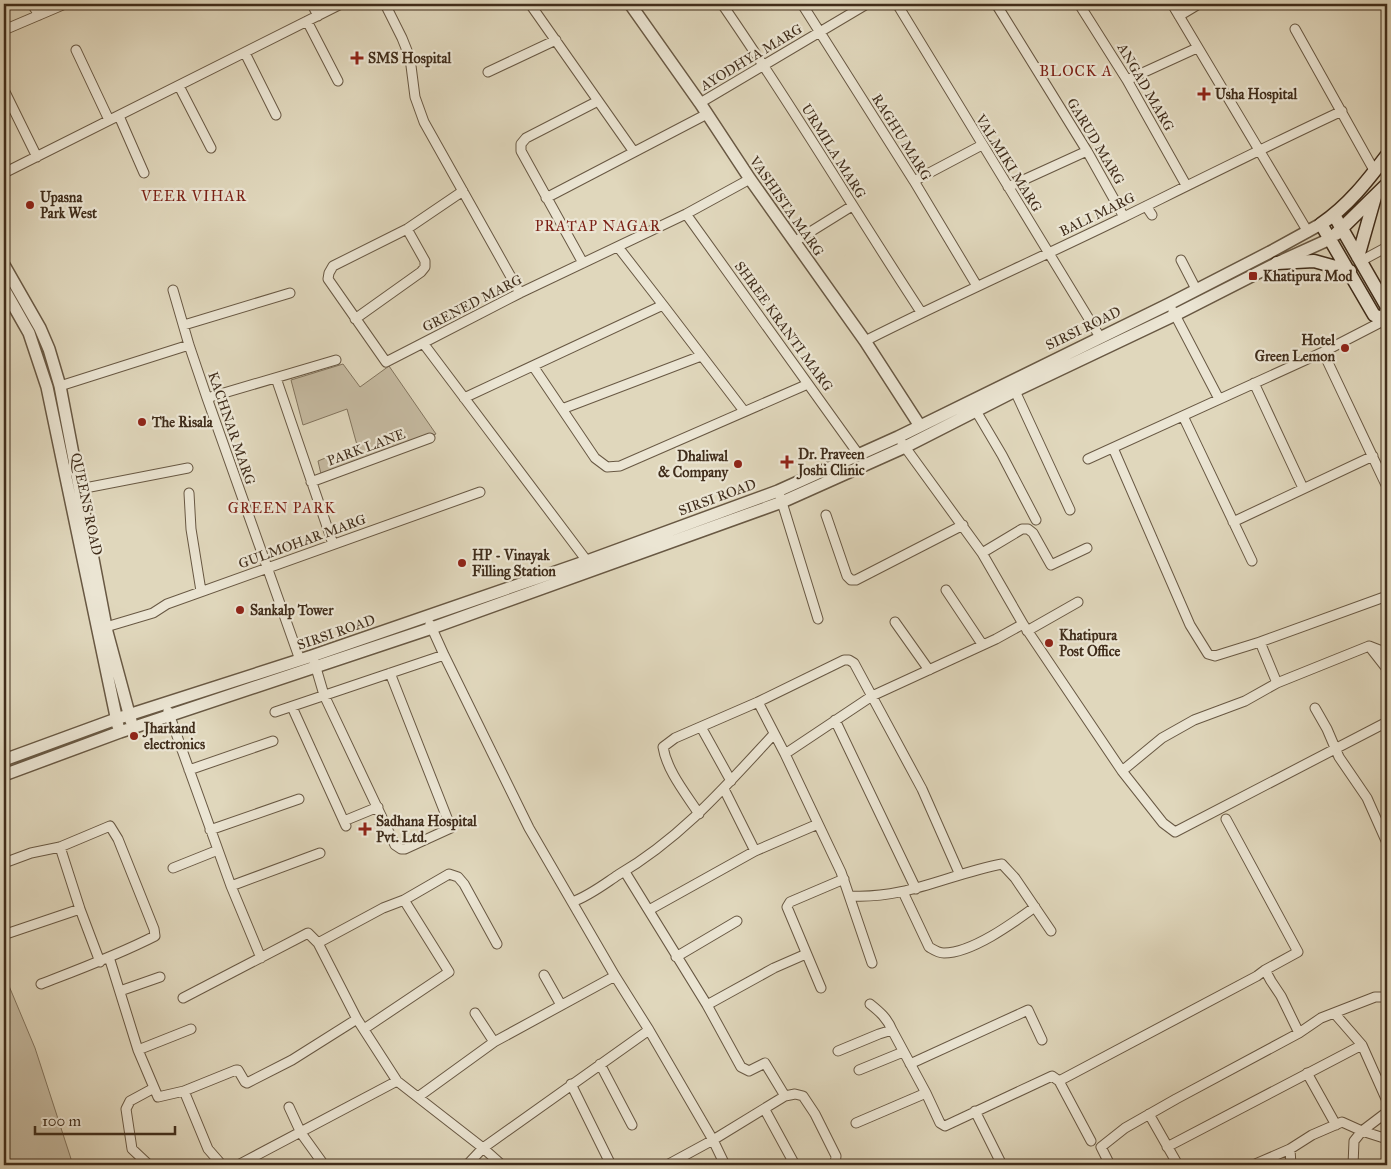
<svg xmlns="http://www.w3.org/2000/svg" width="1391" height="1169" viewBox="0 0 1391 1169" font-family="'IM FELL Great Primer',serif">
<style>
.green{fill:#c5baa1;stroke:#82745e}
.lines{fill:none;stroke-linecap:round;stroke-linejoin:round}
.minor-casing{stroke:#685843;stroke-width:11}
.tertiary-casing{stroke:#685843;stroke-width:14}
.secondary-casing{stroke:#402d1b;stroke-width:15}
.minor{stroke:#ebe5d3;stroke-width:9}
.tertiary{stroke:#ebe5d3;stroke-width:11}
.secondary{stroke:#ebe5d3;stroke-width:12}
.poi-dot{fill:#8f2418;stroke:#ebe5d3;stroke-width:2}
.labels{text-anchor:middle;stroke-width:4.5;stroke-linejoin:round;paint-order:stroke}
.street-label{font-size:14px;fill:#402d1b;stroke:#ebe5d3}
.poi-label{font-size:14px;font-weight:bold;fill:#402d1b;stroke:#ebe5d3;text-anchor:start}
.neighbourhood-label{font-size:15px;letter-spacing:1px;fill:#7a1f14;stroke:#ebe5d3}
</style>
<rect width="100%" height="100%" fill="#e0d7bc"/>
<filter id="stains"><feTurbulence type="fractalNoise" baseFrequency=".004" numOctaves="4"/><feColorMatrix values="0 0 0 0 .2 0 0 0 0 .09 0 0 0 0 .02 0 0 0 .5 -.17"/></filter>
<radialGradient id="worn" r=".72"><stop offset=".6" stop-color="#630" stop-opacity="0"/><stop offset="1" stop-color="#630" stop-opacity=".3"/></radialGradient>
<path class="green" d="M 343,364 L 360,387 L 389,366 L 436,434 L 321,474 L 318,461 L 357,445 L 347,409 L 303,425 L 291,380 Z
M 4,974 L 35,1048 L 73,1165 L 4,1165 Z"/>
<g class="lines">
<defs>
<path id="minor" d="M 32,4 L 39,15
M 312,4 L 318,16
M 385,4 L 402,38 L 410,58 L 415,97 L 424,122 L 520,293
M 530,4 L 634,152
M 722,4 C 792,105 854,210 921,312
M 802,4 L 914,181 L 977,286
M 897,4 L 1100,337
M 996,4 L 1087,151 L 1124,217
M 1079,4 L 1127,80 L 1186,185
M 1172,4 L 1308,232
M 1179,16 L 1199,4
M 307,21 L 338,81
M 1295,29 L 1375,172
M 4,30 L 65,4
M 76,50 L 109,120
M 245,53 L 276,115
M 488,72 L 556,40
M 1127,80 L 1197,48
M 179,86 L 211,148
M 4,90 L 37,157
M 700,103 L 867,4
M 119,116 L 144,173
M 4,173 L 341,4
M 914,181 L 982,145
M 1008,187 L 1087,151
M 546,198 L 707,114
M 1146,206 L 1152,215
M 686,214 L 859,455
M 794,242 L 852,206
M 618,247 L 663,305
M 1181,260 L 1196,289
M 1361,261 L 1387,247
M 583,263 L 521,151 L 521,144 L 526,138 L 598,101
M 173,290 L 189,345 L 207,398 L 300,660
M 1173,311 L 1219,399
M 355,319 L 421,272 L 425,267 L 425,261 L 407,229
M 184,325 L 290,293
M 865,341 C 950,298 1038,259 1124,217 C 1197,181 1269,145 1342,111
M 423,343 L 386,362 L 328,279 L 329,273 L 333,266 L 407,229 L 463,191
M 1323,352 L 1387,487
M 533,366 L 595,458 L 607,467 L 620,466 L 808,384
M 276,378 L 333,544
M 1254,383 L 1303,488
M 60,386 L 189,345
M 1015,391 L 1070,510
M 207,398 L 336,360
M 464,398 L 663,305 L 744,411
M 562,409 L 701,356
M 976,411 L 1002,455 L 1036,520
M 1183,416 L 1252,561
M 902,443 L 982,553 L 1023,624 L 1122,771 L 1163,823 L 1175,832 L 1387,722
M 1113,448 L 1190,625 L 1208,654 L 1215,656 L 1260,642 L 1387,596
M 1088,459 L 1323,352 L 1385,320
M 311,482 L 430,438
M 80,489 L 188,468
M 189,493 L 191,529 L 201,591
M 780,496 L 818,619
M 826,515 L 847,576 L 851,580 L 856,580 L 963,525
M 1233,522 L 1373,456
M 982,553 L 1022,529 L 1028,529 L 1033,533 L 1051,565 L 1087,548
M 587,561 L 423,343 L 520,293 L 686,214 L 750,179
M 946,590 L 982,644
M 895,622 L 929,670
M 430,624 L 444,655 L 529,828 L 615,976 L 649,1030 L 713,1140 L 725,1165
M 106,627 L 153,613 L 167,604 L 480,492
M 1027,631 L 1078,602
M 1260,642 L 1277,683
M 1369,646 L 1387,669
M 314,661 L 324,695 L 395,845 L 401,849 L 405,849 L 451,828 L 390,673
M 758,702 L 785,754 L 841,872 L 872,963
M 292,707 L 346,826
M 1315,708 L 1327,729 L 1339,757 L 1367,798 L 1387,843
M 168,711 L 231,886 L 261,958
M 275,712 L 444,655
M 835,720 L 916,889
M 701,727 L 731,781
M 785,754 L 872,696 L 996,639 L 1023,624
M 189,770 L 273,741
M 1122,771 L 1162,738 L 1194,720 L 1245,701 L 1277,683 L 1369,646 L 1387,653
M 724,789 L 755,851
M 699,814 C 686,794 667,771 663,747 L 675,738 L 758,702 L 844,660 L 849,660 L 854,663 L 922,789 L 960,875
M 1226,819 L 1298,952 L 1265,970
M 344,821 L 378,807
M 210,830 L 299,799
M 60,847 L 80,909 L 100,962
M 4,863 L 31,853 L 60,847 L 110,826 L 118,839 L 154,929 L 155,936 C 118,955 80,969 41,984
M 173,868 L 218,850
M 625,872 L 707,1005 L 741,1067 L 749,1071 L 765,1063 L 785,1096
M 231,886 L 320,853
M 903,892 L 929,947 C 934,950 938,953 944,953 C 972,953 1013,923 1035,907
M 851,896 C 907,899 949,874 1002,864 L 1015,878 L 1051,931
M 404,900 L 449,874 L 458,877 L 464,884 L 497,944
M 572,902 C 589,896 603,885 618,875 C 681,838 725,787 774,734
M 649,910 L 755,851 L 818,824
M 4,928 L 6,934 L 80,909
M 318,943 L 383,908 L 404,900 L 449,972 L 364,1029
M 109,957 L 138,1050 L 158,1097 L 184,1091 L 208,1149 L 222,1165
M 676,957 L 737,921
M 544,975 L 561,1005
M 821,988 L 787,907 L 790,902 L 844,879
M 120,991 L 160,977
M 183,998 L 308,933 L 318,943 L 357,1019 L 397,1081 L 483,1148 L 502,1165
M 870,1004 C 880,1012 887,1018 892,1030
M 707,1005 L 774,968 L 806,954
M 475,1013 L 494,1042
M 1335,1014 L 1362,1045 L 1387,1101
M 138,1050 L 191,1029
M 838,1051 L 879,1034 L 892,1030 L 926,1093 L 940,1123 L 945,1126 L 1052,1076 L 1059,1081 L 1257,976 L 1265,970 L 1271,981 L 1281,996 L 1299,1033
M 600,1064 L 632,1125
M 910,1064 L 1028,1010 L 1042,1040
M 859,1070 L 903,1052
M 1307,1073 L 1336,1125
M 1059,1081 L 1091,1141
M 571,1084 L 611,1165
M 184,1091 L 236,1070 L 238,1070 L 245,1082 L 247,1083 L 292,1060 L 357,1019
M 418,1097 L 494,1042 L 615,976
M 289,1107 L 301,1133 L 324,1165
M 765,1110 L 795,1165
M 975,1111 L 1002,1165
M 1149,1114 L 1178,1165
M 856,1123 L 926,1093
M 1167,1147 L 1362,1045
M 1290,1149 L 1291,1165
M 149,1165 L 132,1149 L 126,1109 L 130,1101 L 154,1088
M 238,1165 L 397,1081
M 467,1165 L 483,1148 L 649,1030
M 667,1165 L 713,1140 L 785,1096 L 795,1094 L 803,1096 L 815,1114 L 836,1156 L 835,1165
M 1110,1165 L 1101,1147 L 1125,1128 L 1176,1099 L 1299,1033 L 1321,1018 L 1375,997 L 1387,997
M 1253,1165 L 1290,1149 L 1312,1135 L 1342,1122 L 1362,1131 L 1387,1139
M 1353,1165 L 1354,1141 L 1362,1131 L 1387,1112"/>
<path id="tertiary" d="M 630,4 L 700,103 L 750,179 L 865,341 L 920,426
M 4,265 L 40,328 L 49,349 L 60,386 L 107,632 L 131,721
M 4,289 L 29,333 L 47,387 L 118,726
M 4,760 L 116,719 L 312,656 L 587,561 L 778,491 L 898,437 L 1169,304 L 1270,252 L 1321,224
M 4,775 L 120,732 L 432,628 L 782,502 L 905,447 L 1015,391 L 1175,315 L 1277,263 L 1330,239"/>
<path id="secondary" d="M 1334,215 L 1387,307 L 1385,320 L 1387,324
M 1336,234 L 1387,184
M 1358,257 L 1375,197
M 1277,263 L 1314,261 L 1350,271
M 1385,320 L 1374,315 L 1321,224 C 1348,206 1368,180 1387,155"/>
</defs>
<use href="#minor" class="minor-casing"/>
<use href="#tertiary" class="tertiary-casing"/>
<use href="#secondary" class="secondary-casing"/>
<use href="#minor" class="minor"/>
<use href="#tertiary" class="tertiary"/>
<use href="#secondary" class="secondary"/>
</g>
<g class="poi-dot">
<path d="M354.5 50.5h5v5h5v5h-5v5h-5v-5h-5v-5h5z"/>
<path d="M1201.5 86.5h5v5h5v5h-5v5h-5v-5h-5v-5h5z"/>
<circle cx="30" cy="205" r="5"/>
<rect x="1248" y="271" width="10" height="10" rx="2.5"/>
<circle cx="1345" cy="348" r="5"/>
<circle cx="142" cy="422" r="5"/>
<path d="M784.5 454.5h5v5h5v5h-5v5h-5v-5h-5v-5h5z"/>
<circle cx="738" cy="464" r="5"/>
<circle cx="462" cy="563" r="5"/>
<circle cx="240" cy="610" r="5"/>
<circle cx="1049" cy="643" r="5"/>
<circle cx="134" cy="736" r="5"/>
<path d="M362.5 821.5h5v5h5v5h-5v5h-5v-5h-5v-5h5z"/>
</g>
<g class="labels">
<g class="street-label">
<text transform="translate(751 57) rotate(-31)" y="5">AYODHYA MARG</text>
<text transform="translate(1146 87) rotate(60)" y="5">ANGAD MARG</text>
<text transform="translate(902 137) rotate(58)" y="5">RAGHU MARG</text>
<text transform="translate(1096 141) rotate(59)" y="5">GARUD MARG</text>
<text transform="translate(834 151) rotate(58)" y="5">URMILA MARG</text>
<text transform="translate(1009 163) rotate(58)" y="5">VALMIKI MARG</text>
<text transform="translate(787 206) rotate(55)" y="5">VASHISTA MARG</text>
<text transform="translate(1097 214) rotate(-26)" y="5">BALI MARG</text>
<text transform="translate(472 303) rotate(-27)" y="5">GRENED MARG</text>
<text transform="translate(784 326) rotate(54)" y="5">SHREE KRANTI MARG</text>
<text transform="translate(1083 328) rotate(-26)" y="5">SIRSI ROAD</text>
<text transform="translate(232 428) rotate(71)" y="5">KACHNAR MARG</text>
<text transform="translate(366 447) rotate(-20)" y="5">PARK LANE</text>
<text transform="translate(717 497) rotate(-20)" y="5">SIRSI ROAD</text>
<text transform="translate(87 504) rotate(78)" y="5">QUEENS ROAD</text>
<text transform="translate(302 541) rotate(-20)" y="5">GULMOHAR MARG</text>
<text transform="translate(336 632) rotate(-19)" y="5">SIRSI ROAD</text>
</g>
<g class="poi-label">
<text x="368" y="63">SMS Hospital</text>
<text x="1215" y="99">Usha Hospital</text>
<text x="40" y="202">Upasna<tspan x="40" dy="16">Park West</tspan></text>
<text x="1263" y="281">Khatipura Mod</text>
<text x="1335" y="345" text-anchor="end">Hotel<tspan x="1335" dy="16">Green Lemon</tspan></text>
<text x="152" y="427">The Risala</text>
<text x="798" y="459">Dr. Praveen<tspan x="798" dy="16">Joshi Clinic</tspan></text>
<text x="728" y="461" text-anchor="end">Dhaliwal<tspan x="728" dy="16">&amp; Company</tspan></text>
<text x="472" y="560">HP - Vinayak<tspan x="472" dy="16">Filling Station</tspan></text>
<text x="250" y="615">Sankalp Tower</text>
<text x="1059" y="640">Khatipura<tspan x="1059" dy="16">Post Office</tspan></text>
<text x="144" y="733">Jharkand<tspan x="144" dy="16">electronics</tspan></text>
<text x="376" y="826">Sadhana Hospital<tspan x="376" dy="16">Pvt. Ltd.</tspan></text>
</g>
<g class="neighbourhood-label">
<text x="1076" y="76">BLOCK A</text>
<text x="194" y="201">VEER VIHAR</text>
<text x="598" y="231">PRATAP NAGAR</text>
<text x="282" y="513">GREEN PARK</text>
</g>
</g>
<rect width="1391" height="1169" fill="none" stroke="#e0d7bc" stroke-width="20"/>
<rect x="5" y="5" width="1381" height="1159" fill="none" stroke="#402d1b" stroke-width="2.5"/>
<rect x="10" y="10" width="1371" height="1149" fill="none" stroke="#402d1b"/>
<path d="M35 1126v8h140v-8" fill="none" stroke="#402d1b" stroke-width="2.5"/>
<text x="42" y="1126" font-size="15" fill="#402d1b" stroke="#ebe5d3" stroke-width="4" paint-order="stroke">100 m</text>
<rect width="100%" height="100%" filter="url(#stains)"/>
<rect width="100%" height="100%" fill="url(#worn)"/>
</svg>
